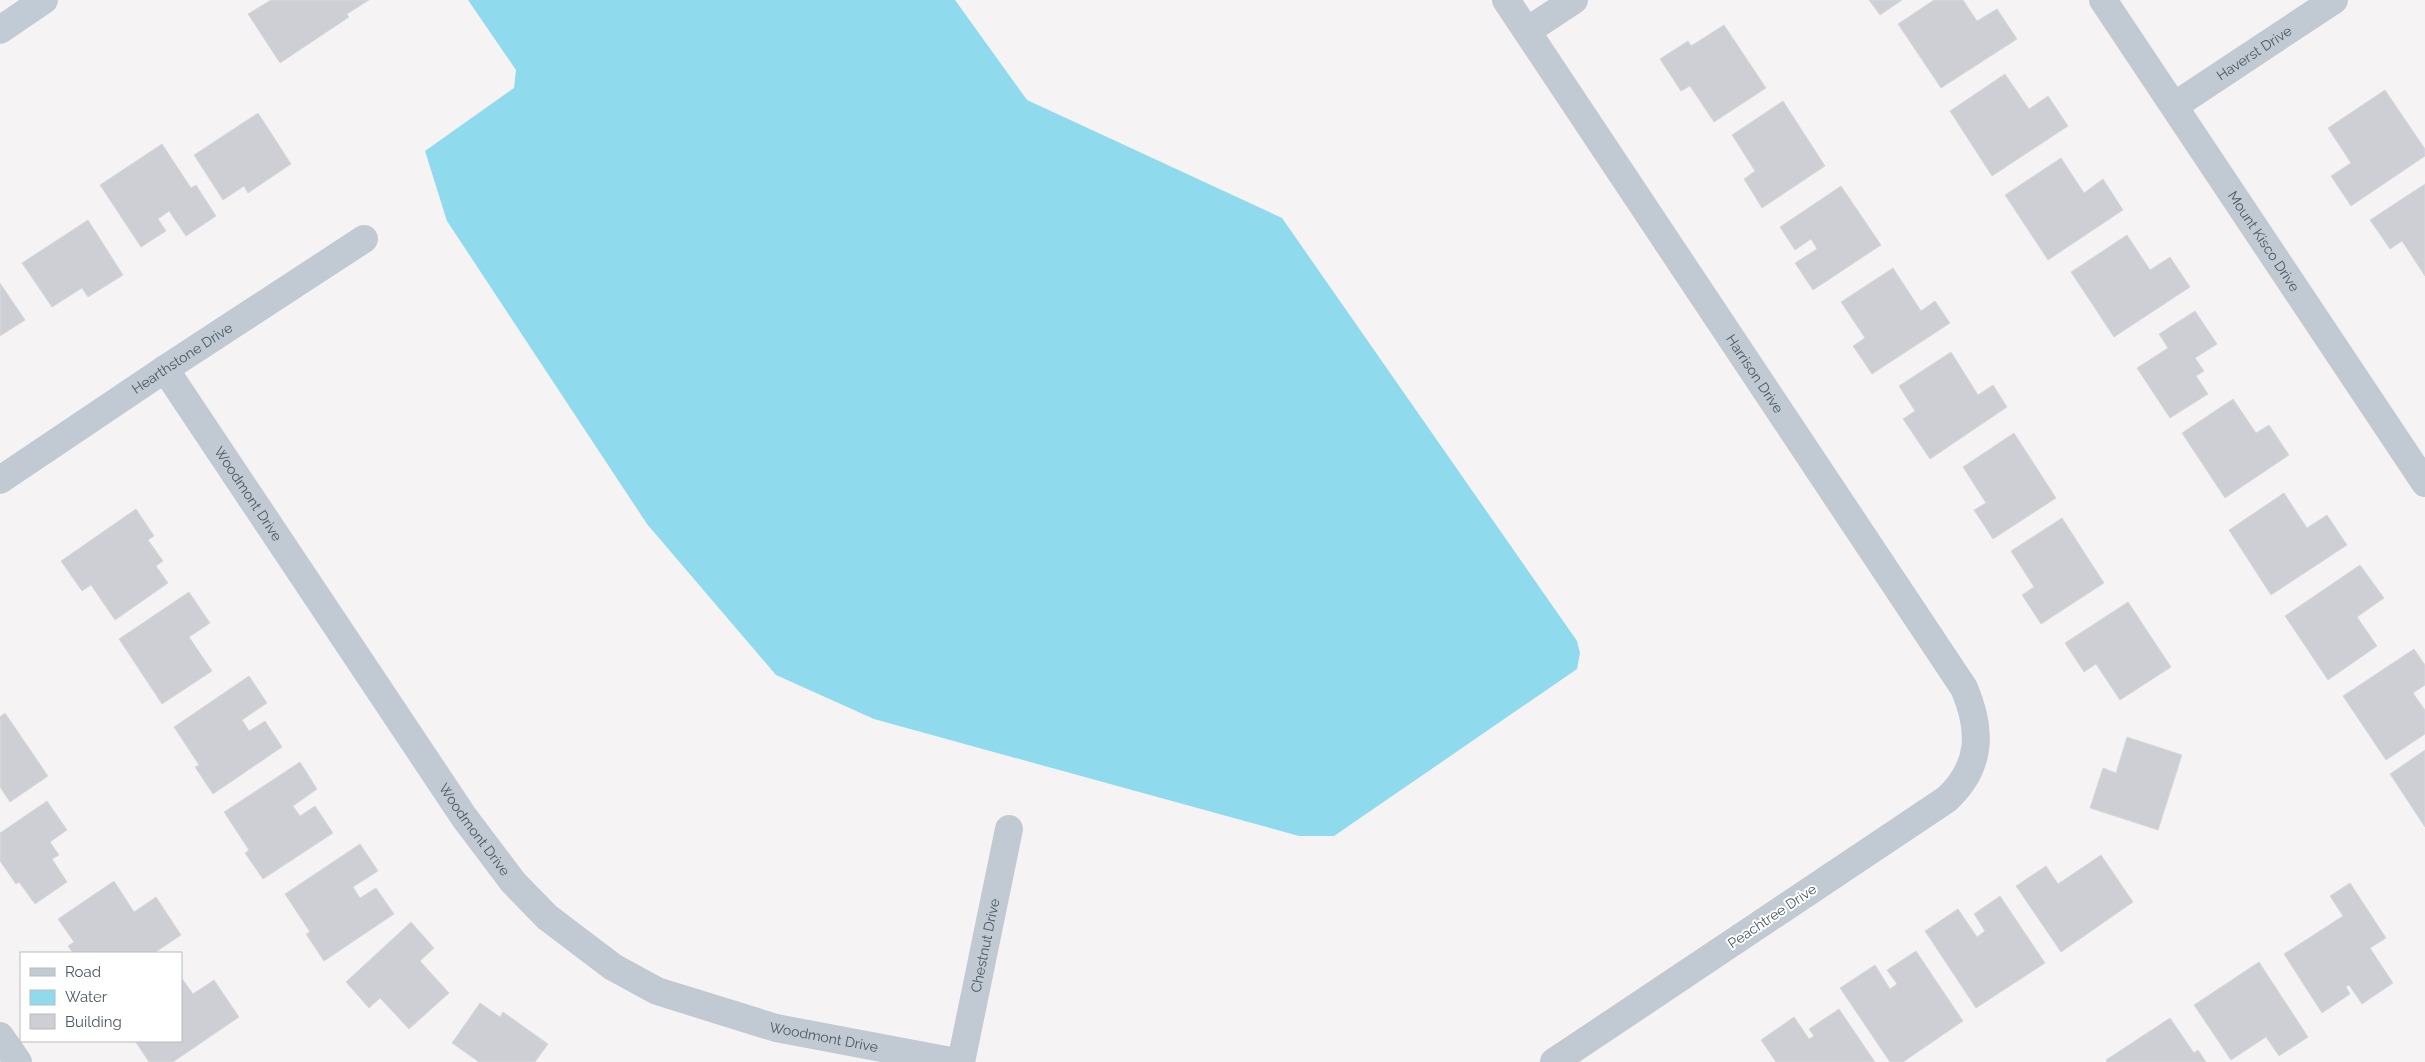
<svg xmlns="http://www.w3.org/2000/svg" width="2425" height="1062" viewBox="0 0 2425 1062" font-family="Raleway,sans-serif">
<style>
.water{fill:#90daee}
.building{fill:#cdcfd5;stroke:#d7d9de}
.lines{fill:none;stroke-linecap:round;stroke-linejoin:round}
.street{stroke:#c1cad2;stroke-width:28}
.secondary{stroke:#c1cbd6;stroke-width:28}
.labels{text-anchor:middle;stroke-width:4;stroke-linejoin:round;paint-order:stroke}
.street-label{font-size:14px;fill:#4a5661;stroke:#fff}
</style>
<rect width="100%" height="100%" fill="#f5f3f3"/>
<path class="water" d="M 468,0 L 955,0 L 1027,100 L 1282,218 L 1577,641 L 1580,653 L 1577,669 L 1334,836 L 1299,836 L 874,719 L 776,675 L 647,524 L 447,221 L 425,151 L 514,88 L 516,70 Z"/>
<path class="building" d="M 271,0 L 369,0 L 347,14 L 349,17 L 280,63 L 248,14 Z
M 1869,0 L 1902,0 L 1880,15 Z
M 1934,0 L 1963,0 L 1977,21 L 1997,9 L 2017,39 L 1941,88 L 1898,24 Z
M 1724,25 L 1766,88 L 1714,122 L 1690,86 L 1681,91 L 1660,59 L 1688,41 L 1691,46 Z
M 2005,74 L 2029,109 L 2048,96 L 2068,126 L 1992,176 L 1950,111 Z
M 2385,90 L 2425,149 L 2425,156 L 2351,206 L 2331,176 L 2351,163 L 2328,128 Z
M 1783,101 L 1825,166 L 1762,208 L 1744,179 L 1755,171 L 1732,135 Z
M 258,113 L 291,164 L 248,193 L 244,186 L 223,200 L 194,155 Z
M 162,144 L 191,188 L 196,185 L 216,216 L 186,236 L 169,211 L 158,219 L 166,231 L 141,247 L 100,185 Z
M 2061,158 L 2084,193 L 2103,179 L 2123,210 L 2048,260 L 2005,195 Z
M 2425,184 L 2425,276 L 2402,241 L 2390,249 L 2370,220 Z
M 1841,186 L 1881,245 L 1813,290 L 1795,263 L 1817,249 L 1811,239 L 1795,250 L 1780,227 Z
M 88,220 L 123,275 L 88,297 L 82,288 L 52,307 L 22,263 Z
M 2127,235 L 2150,270 L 2170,257 L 2190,287 L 2114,337 L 2071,272 Z
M 1893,268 L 1921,311 L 1935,301 L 1950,323 L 1872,374 L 1853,346 L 1865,338 L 1841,302 Z
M 0,283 L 25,320 L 0,336 Z
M 2195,311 L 2217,344 L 2195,358 L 2204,371 L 2196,376 L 2208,394 L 2170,418 L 2137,368 L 2168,348 L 2159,334 Z
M 1951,352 L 1978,395 L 1993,385 L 2007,407 L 1930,459 L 1903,419 L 1915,411 L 1899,386 Z
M 2233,399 L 2256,433 L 2269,425 L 2289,455 L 2225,498 L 2182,433 Z
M 2014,433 L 2056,498 L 1993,539 L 1974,510 L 1986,503 L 1963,467 Z
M 2284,493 L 2307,528 L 2327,515 L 2347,545 L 2271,595 L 2229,530 Z
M 136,509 L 154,536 L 148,540 L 163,561 L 156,566 L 168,583 L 115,620 L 91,585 L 82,591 L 61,561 Z
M 2062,518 L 2104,583 L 2041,624 L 2022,595 L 2034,587 L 2011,551 Z
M 2360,565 L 2384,598 L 2357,617 L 2377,646 L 2328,680 L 2285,616 Z
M 189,592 L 210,623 L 189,637 L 212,671 L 162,704 L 119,639 Z
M 2128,602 L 2171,667 L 2120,700 L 2096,664 L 2084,672 L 2065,643 Z
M 2414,649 L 2425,665 L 2425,685 L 2413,693 L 2425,710 L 2425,734 L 2386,760 L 2343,696 Z
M 249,676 L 267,703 L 242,720 L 249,731 L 265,721 L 282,747 L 213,794 L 195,767 L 199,765 L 174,727 Z
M 5,713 L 48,776 L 10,802 L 0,787 L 0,717 Z
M 2127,737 L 2182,755 L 2158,830 L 2090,808 L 2103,768 L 2116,773 Z
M 2425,750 L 2425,827 L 2390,774 Z
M 300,762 L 317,789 L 293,806 L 300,816 L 315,806 L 333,833 L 263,879 L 245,853 L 249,850 L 224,812 Z
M 47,801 L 67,830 L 50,842 L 59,855 L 52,859 L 67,882 L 35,904 L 19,882 L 16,884 L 0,861 L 0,833 Z
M 360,844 L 378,871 L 353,887 L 360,898 L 376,888 L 394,914 L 324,961 L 306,934 L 310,932 L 285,894 Z
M 2101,855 L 2133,902 L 2061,952 L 2016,886 L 2046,866 L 2058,884 Z
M 114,881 L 134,912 L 156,897 L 181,935 L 154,953 L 73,953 L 68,946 L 74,942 L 58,919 Z
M 2350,883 L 2386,938 L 2370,948 L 2393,983 L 2362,1004 L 2349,985 L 2346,987 L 2350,994 L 2322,1013 L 2284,954 L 2343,916 L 2330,896 Z
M 2000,896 L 2045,963 L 1976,1008 L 1925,931 L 1958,909 L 1977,937 L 1985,931 L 1974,914 Z
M 411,922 L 434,948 L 420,961 L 449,993 L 409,1029 L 380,998 L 369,1008 L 346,982 Z
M 1916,951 L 1963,1021 L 1903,1062 L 1890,1062 L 1840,988 L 1875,965 L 1890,989 L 1897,984 L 1887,970 Z
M 2259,962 L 2308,1037 L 2279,1056 L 2266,1037 L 2231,1060 L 2194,1005 Z
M 181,977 L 193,994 L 214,980 L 239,1017 L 173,1062 L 149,1062 L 135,1041 L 181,1041 Z
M 480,1003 L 500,1017 L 503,1012 L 548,1044 L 535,1062 L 479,1062 L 452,1043 Z
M 1839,1009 L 1875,1062 L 1776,1062 L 1761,1040 L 1794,1017 L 1809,1039 L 1814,1036 L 1809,1029 Z
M 2170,1018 L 2194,1053 L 2198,1050 L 2206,1062 L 2107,1062 L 2106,1060 Z"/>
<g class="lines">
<g class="street">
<path id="s1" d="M 1506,0 L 1964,688 C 1982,730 1982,766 1947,799 L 1554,1062"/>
<path id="s2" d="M 2103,0 L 2425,483"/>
<path d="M 1527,31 L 1574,0"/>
<path id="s3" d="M 2174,106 L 2334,0"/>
<path id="s4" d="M 165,369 L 464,817 L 513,882 L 547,917 L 613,967 L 657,991 L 776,1028 L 956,1062"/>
<path id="s5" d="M 0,480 L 165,369 L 364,239"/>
<path d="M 0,1036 L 18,1062"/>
<path id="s6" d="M 961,1062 L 1009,829"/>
</g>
<path class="secondary" d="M 0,30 L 44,0"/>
</g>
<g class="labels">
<g class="street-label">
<text dy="5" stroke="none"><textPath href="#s3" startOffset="96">Haverst Drive</textPath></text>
<text dy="5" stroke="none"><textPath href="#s2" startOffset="290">Mount Kisco Drive</textPath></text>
<text dy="5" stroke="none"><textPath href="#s5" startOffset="219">Hearthstone Drive</textPath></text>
<text dy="5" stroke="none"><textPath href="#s1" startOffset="449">Harrison Drive</textPath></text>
<text dy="5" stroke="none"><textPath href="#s4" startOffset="150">Woodmont Drive</textPath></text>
<text dy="5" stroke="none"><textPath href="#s4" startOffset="555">Woodmont Drive</textPath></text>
<text transform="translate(1772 916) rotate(-34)" y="5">Peachtree Drive</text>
<text dy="5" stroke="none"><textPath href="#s6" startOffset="119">Chestnut Drive</textPath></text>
<text dy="5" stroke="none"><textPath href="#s4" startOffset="975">Woodmont Drive</textPath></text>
</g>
</g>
<rect x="20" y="952" width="162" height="90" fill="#ffffff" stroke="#b7bbc0"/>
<rect x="30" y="968" width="25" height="8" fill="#c1cbd6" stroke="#b7bbc0"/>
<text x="65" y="977" font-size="15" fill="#4a5661">Road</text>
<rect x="30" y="990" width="25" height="15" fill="#90daee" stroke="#b7bbc0"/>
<text x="65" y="1002" font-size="15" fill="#4a5661">Water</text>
<rect x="30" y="1014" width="25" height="15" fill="#cdcfd5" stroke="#b7bbc0"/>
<text x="65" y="1027" font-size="15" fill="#4a5661">Building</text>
</svg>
